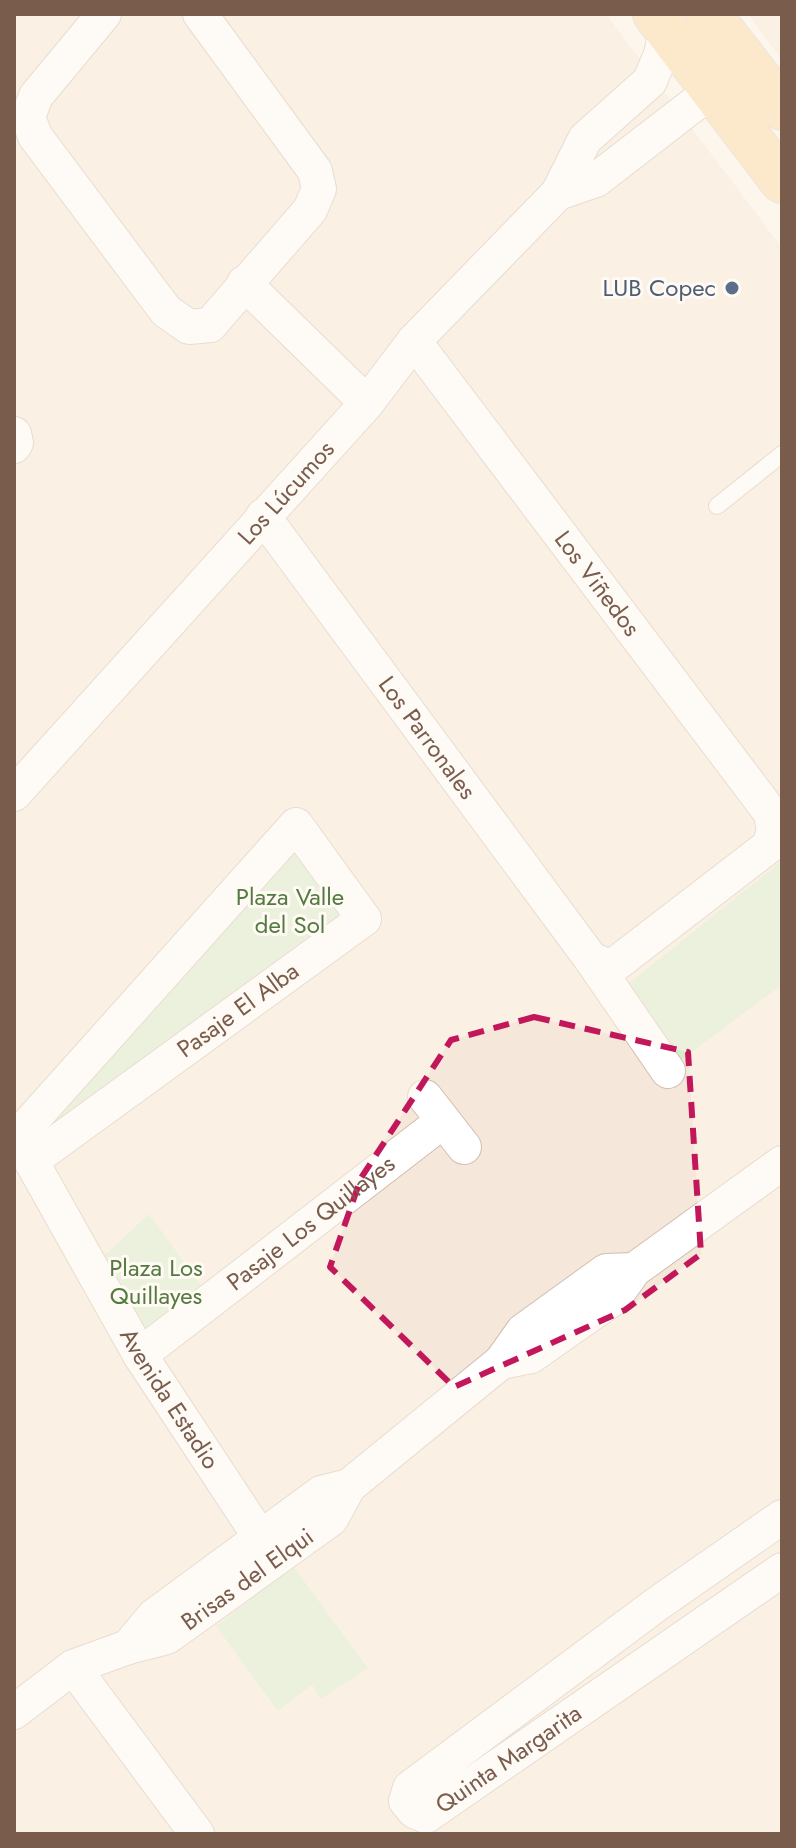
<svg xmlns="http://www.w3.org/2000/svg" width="796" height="1848" viewBox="0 0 796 1848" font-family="Jost,sans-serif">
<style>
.residential{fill:#f5e8da}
.green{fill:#d8ecc9}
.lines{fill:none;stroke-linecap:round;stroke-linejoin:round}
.service-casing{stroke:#d1beb0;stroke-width:18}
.minor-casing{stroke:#d1beb0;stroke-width:36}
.primary-casing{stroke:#dad1cd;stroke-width:46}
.service{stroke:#fff;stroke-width:16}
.minor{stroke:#fff;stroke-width:34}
.primary{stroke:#fbd9a5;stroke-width:44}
.marked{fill:none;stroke:#c2185b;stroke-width:6;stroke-dasharray:16 10;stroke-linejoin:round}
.service-dot{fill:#5c6f8a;stroke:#fffaf3;stroke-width:3}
.labels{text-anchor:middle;stroke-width:6;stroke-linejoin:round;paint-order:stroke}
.service-label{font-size:24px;fill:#4e5e75;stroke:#fffaf3;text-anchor:end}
.street-label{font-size:24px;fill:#7a5c4d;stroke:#fffaf3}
.park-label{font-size:24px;fill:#537a41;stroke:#fffaf3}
</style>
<rect width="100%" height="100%" fill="#fdf6ec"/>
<path class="residential" d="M 14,14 L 606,14 L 782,248 L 782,1834 L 14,1834 Z
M 748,14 L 782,14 L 782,60 Z"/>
<path class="green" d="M 292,851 L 345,917 L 53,1136 L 45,1125 Z
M 782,861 L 782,985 L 677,1063 L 624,987 Z
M 149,1214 L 202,1287 L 147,1336 L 104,1256 Z
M 293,1566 L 368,1668 L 321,1699 L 312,1685 L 278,1711 L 216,1626 Z"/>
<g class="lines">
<defs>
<path id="service" d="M 717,506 L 782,454"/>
<g id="minor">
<path d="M 104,14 L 36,96 L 28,117 L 35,136 L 166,311 L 189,327 L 210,325 L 310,210 L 319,189 L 315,171 L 200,14"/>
<path d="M 558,193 L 596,180 L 732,75"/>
<path d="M 244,283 L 367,403"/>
<path id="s1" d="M 414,341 L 782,828"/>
<path d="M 14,434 L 16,443 L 14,446"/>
<path id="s2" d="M 263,516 L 591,959 L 607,966 L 617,963 L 769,846 L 774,831 L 771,814"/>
<path id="s3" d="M 14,794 L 367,403 L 414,341 L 558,193 L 585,139 L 650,81 L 661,54 L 666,31"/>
<path d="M 591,959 L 668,1071"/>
<path d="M 425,1097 L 464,1147"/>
<path d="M 18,1136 L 296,825 L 364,919 L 31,1161"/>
<path id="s4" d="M 20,1141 L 140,1355 L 260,1537"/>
<path d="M 634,1270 L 606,1271 L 523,1331 L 501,1362 L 531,1356 L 615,1297 L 634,1270 L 782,1163"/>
<path id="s5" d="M 140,1355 L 443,1121"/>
<path id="s6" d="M 349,1486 L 321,1493 L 154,1616 L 128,1647 L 167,1637 L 331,1519 L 349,1486 L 501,1362"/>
<path id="s7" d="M 782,1517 L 657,1604 L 410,1788 L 406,1801 L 414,1811 L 426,1816 L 782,1570"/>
<path d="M 73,1667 L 197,1834"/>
<path d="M 14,1712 L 73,1667 L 128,1647"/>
</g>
<path id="primary" d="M 655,14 L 782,181
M 709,14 L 782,108"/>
</defs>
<use href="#service" class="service-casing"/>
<use href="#minor" class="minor-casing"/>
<use href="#primary" class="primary-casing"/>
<use href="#service" class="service"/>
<use href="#minor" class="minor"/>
<use href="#primary" class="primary"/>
</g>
<path d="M0 0H796V1848H0ZM 534,1017 L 688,1052 L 701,1254 L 625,1310 L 454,1387 L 330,1267 L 361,1178 L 451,1040 Z" fill="#fdf6ec" fill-opacity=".55" fill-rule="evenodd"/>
<path class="marked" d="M 534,1017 L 688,1052 L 701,1254 L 625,1310 L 454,1387 L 330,1267 L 361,1178 L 451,1040 Z"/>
<circle class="service-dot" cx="732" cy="288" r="8"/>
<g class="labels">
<g class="service-label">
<text x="716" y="296">LUB Copec</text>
</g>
<g class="street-label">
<text dy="8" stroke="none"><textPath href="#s3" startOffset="406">Los Lúcumos</textPath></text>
<text dy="8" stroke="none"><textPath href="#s1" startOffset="304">Los Viñedos</textPath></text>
<text dy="8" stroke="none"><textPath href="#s2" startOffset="276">Los Parronales</textPath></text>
<text transform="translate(238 1010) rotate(-36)" y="8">Pasaje El Alba</text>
<text dy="8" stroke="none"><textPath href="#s5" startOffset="216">Pasaje Los Quillayes</textPath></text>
<text dy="8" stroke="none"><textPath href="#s4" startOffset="298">Avenida Estadio</textPath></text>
<text dy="8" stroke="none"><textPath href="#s6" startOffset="416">Brisas del Elqui</textPath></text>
<text dy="8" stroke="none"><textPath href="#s7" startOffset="600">Quinta Margarita</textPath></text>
</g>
<g class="park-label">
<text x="290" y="905">Plaza Valle<tspan x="290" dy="28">del Sol</tspan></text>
<text x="156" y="1276">Plaza Los<tspan x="156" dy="28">Quillayes</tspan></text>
</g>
</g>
<rect width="796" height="1848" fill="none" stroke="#7a5c4d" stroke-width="32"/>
</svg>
